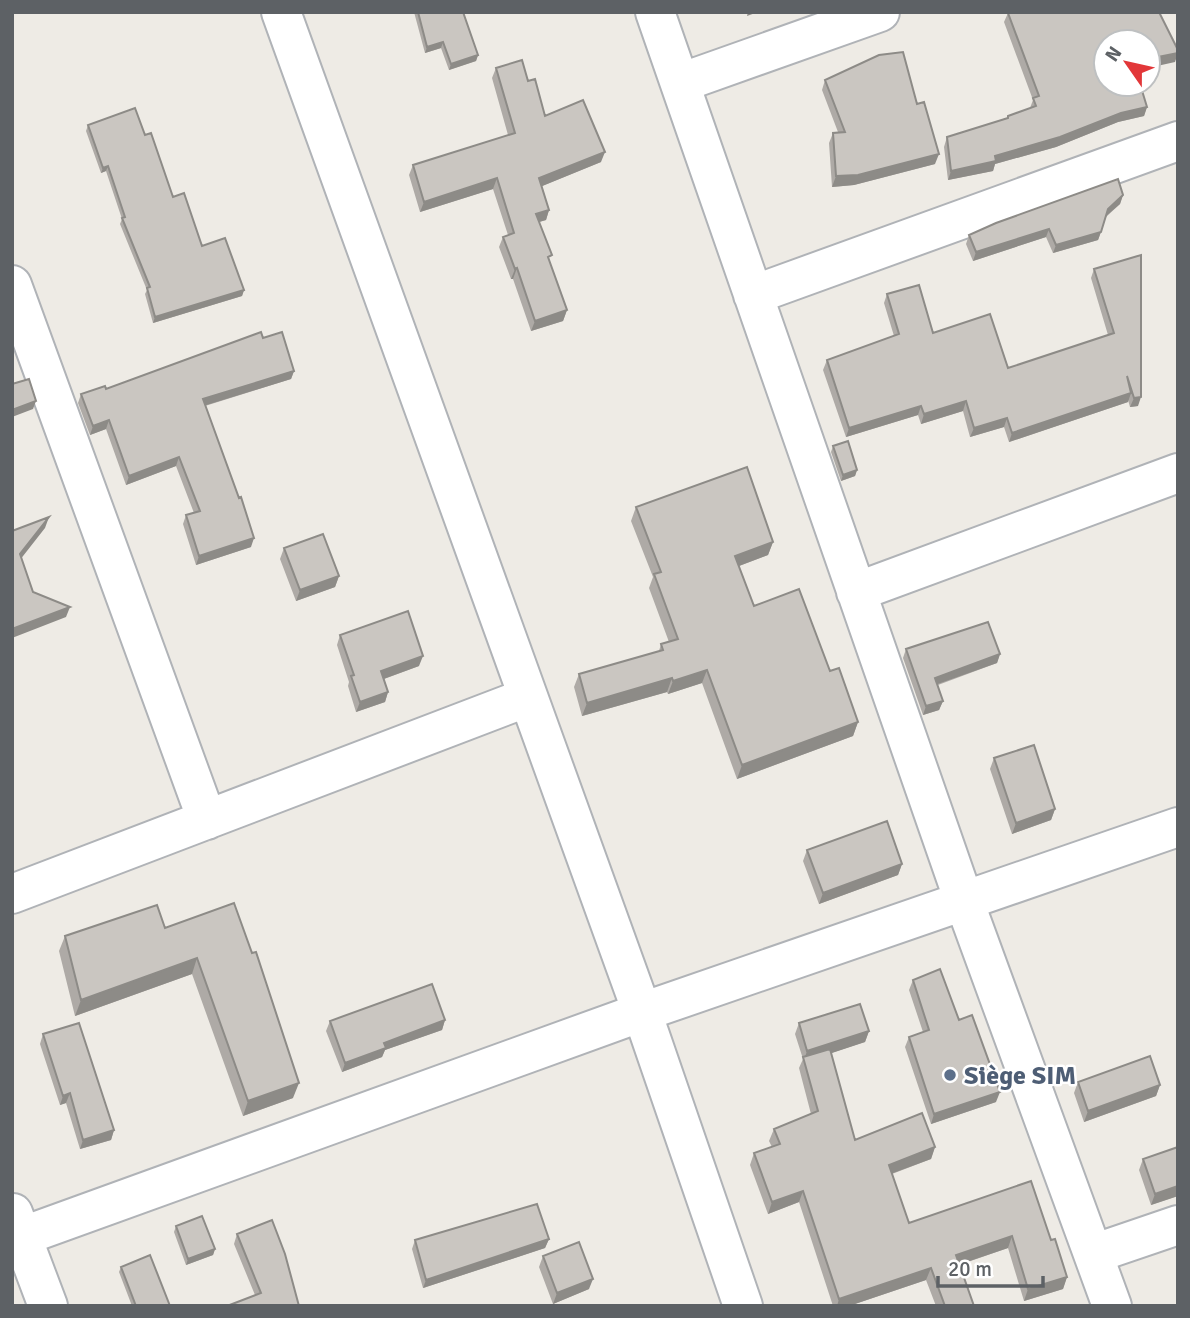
<svg xmlns="http://www.w3.org/2000/svg" width="1190" height="1318" viewBox="0 0 1190 1318" font-family="Signika,sans-serif">
<style>
.lines{fill:none;stroke-linecap:round;stroke-linejoin:round}
.minor-casing{stroke:#b0b3b7;stroke-width:42}
.minor{stroke:#fff;stroke-width:38}
.wall{fill:#aeaaa6}
.shaded-wall{fill:#8d8b87}
.building{fill:#cac6c1;stroke:#8d8b87;stroke-width:2}
.service-dot{fill:#5c6f8a;stroke:#fff;stroke-width:2.5}
.labels{text-anchor:middle;stroke-width:5;stroke-linejoin:round;paint-order:stroke}
.service-label{font-size:26px;font-weight:bold;fill:#4e5e75;stroke:#fff;text-anchor:start}
</style>
<rect width="100%" height="100%" fill="#eeebe5"/>
<g class="lines">
<defs>
<path id="minor" d="M 281,12 L 642,1012 L 743,1306
M 655,12 L 964,901 L 1112,1306
M 680,83 L 880,12
M 12,285 L 207,820
M 753,295 L 1178,141
M 856,592 L 1178,473
M 12,894 L 528,697
M 13,1213 L 48,1306
M 12,1240 L 642,1012 L 1178,827
M 1093,1254 L 1178,1225"/>
</defs>
<use href="#minor" class="minor-casing"/>
<use href="#minor" class="minor"/>
</g>
<path class="wall" d="M 414,12 L 463,12 L 478,55 L 476,61 L 449,70 L 441,48 L 425,53 Z
M 1010,12 L 1164,12 L 1160,13 L 1175,62 L 1106,42 L 1147,107 L 1144,116 L 1118,122 L 1056,147 L 995,164 L 993,171 L 948,180 L 944,147 L 947,137 L 1007,119 L 1008,116 L 1030,108 L 1033,100 L 1004,22 L 1008,13 Z
M 496,68 L 528,81 L 545,116 L 601,162 L 542,186 L 549,210 L 546,220 L 539,222 L 550,262 L 567,310 L 563,321 L 531,331 L 513,279 L 511,279 L 499,247 L 503,237 L 508,235 L 493,189 L 420,212 L 409,175 L 413,165 L 508,135 L 492,78 Z
M 825,80 L 917,104 L 935,164 L 854,185 L 832,187 L 829,143 L 833,133 L 838,132 L 822,90 Z
M 88,125 L 145,135 L 173,197 L 202,246 L 244,290 L 242,296 L 153,323 L 145,294 L 147,290 L 120,224 L 122,219 L 106,171 L 101,173 L 86,131 Z
M 1123,195 L 1120,204 L 1106,217 L 1098,240 L 1053,253 L 1046,237 L 973,261 L 966,244 L 969,235 Z
M 1094,269 L 1138,406 L 1130,407 L 1128,400 L 1128,402 L 1009,442 L 1004,427 L 970,437 L 963,411 L 921,424 L 918,415 L 846,437 L 823,370 L 827,360 L 894,336 L 884,303 L 887,294 L 933,333 L 1008,368 L 1108,335 L 1091,278 Z
M 263,338 L 294,371 L 291,379 L 205,406 L 251,547 L 196,565 L 183,524 L 186,515 L 194,513 L 176,466 L 126,485 L 106,429 L 90,435 L 78,403 L 81,394 L 106,389 Z
M 833,446 L 857,470 L 855,476 L 841,481 L 831,452 Z
M 636,507 L 773,542 L 768,555 L 739,566 L 754,606 L 830,671 L 858,722 L 853,736 L 737,779 L 702,683 L 668,694 L 667,692 L 582,716 L 574,687 L 579,674 L 659,651 L 661,644 L 669,642 L 649,588 L 653,577 L 631,521 Z
M 284,548 L 339,576 L 335,587 L 296,601 L 280,559 Z
M 340,635 L 419,666 L 384,679 L 388,692 L 385,702 L 356,712 L 348,686 L 349,682 L 337,645 Z
M 906,649 L 1000,654 L 997,663 L 938,685 L 943,701 L 939,710 L 923,715 L 903,658 Z
M 994,758 L 1055,809 L 1051,820 L 1012,834 L 990,769 Z
M 807,850 L 902,864 L 898,875 L 819,904 L 803,861 Z
M 165,928 L 252,953 L 293,1098 L 243,1116 L 192,974 L 75,1016 L 59,951 L 65,936 Z
M 913,980 L 959,1020 L 996,1102 L 931,1124 L 905,1047 L 909,1037 L 923,1032 L 909,990 Z
M 445,1020 L 442,1030 L 385,1050 L 382,1057 L 342,1072 L 326,1031 L 330,1021 Z
M 799,1023 L 869,1031 L 865,1042 L 831,1053 L 855,1140 L 935,1147 L 931,1159 L 892,1174 L 909,1223 L 1051,1240 L 1067,1277 L 1063,1289 L 1024,1301 L 1008,1248 L 959,1265 L 974,1306 L 936,1306 L 926,1280 L 849,1306 L 833,1306 L 799,1202 L 768,1214 L 750,1165 L 754,1153 L 772,1147 L 769,1141 L 774,1129 L 811,1114 L 799,1068 L 803,1059 L 795,1034 Z
M 43,1034 L 114,1130 L 111,1140 L 80,1149 L 66,1103 L 60,1105 L 40,1044 Z
M 1078,1082 L 1160,1085 L 1156,1096 L 1084,1122 L 1074,1093 Z
M 1178,1147 L 1178,1196 L 1151,1205 L 1139,1170 L 1143,1159 Z
M 176,1226 L 215,1249 L 213,1255 L 186,1265 L 174,1232 Z
M 237,1234 L 299,1306 L 255,1295 L 234,1244 Z
M 549,1239 L 545,1248 L 423,1288 L 412,1249 L 415,1240 Z
M 543,1256 L 589,1289 L 553,1304 L 539,1267 Z
M 121,1267 L 170,1306 L 132,1306 L 119,1272 Z"/>
<path class="shaded-wall" d="M 748,12 L 758,12 L 747,16 Z
M 443,42 L 441,48 L 425,53 L 427,47 Z
M 1178,53 L 1175,62 L 1148,68 L 1148,59 Z
M 478,55 L 476,61 L 449,70 L 451,64 Z
M 1147,107 L 1144,116 L 1118,122 L 1056,147 L 995,164 L 993,171 L 948,180 L 951,171 L 1121,113 Z
M 605,152 L 601,162 L 535,189 L 539,178 Z
M 939,154 L 935,164 L 854,185 L 832,187 L 836,176 Z
M 108,166 L 106,171 L 101,173 L 103,168 Z
M 497,178 L 493,189 L 420,212 L 424,202 Z
M 1123,195 L 1120,204 L 1105,217 L 1108,209 Z
M 549,210 L 546,220 L 532,224 L 536,214 Z
M 1049,229 L 1046,237 L 973,261 L 976,252 Z
M 1101,232 L 1098,240 L 1053,253 L 1056,245 Z
M 517,268 L 513,279 L 511,279 L 515,269 Z
M 244,290 L 242,296 L 153,323 L 155,317 Z
M 567,310 L 563,321 L 531,331 L 535,321 Z
M 294,371 L 291,379 L 200,407 L 203,399 Z
M 1131,393 L 1128,402 L 1009,442 L 1012,433 Z
M 1141,397 L 1138,406 L 1130,407 L 1134,398 Z
M 36,401 L 33,409 L 12,417 L 12,410 Z
M 966,401 L 963,411 L 921,424 L 924,414 Z
M 921,406 L 918,415 L 846,437 L 849,428 Z
M 1007,418 L 1004,427 L 970,437 L 974,428 Z
M 109,420 L 106,429 L 90,435 L 93,426 Z
M 179,457 L 176,466 L 126,485 L 129,476 Z
M 857,470 L 855,476 L 841,481 L 843,475 Z
M 49,517 L 45,528 L 16,565 L 20,554 Z
M 254,538 L 251,547 L 196,565 L 199,556 Z
M 773,542 L 768,555 L 731,569 L 735,556 Z
M 339,576 L 335,587 L 296,601 L 300,590 Z
M 70,607 L 66,617 L 12,638 L 12,629 Z
M 1000,654 L 997,663 L 932,686 L 935,678 Z
M 423,656 L 419,666 L 378,681 L 381,671 Z
M 707,670 L 702,683 L 668,694 L 673,681 Z
M 672,678 L 667,692 L 582,716 L 587,703 Z
M 388,692 L 385,702 L 356,712 L 360,702 Z
M 943,701 L 939,710 L 923,715 L 926,706 Z
M 858,722 L 853,736 L 737,779 L 742,765 Z
M 1055,809 L 1051,820 L 1012,834 L 1016,823 Z
M 902,864 L 898,875 L 819,904 L 823,893 Z
M 197,958 L 192,974 L 75,1016 L 81,1000 Z
M 445,1020 L 442,1030 L 385,1050 L 382,1057 L 342,1072 L 345,1063 L 384,1043 Z
M 869,1031 L 865,1042 L 805,1062 L 804,1060 L 807,1051 Z
M 299,1083 L 293,1098 L 243,1116 L 248,1101 Z
M 1160,1085 L 1156,1096 L 1084,1122 L 1088,1111 Z
M 1000,1092 L 996,1102 L 931,1124 L 934,1114 Z
M 70,1093 L 66,1103 L 60,1105 L 63,1096 Z
M 114,1130 L 111,1140 L 80,1149 L 83,1140 Z
M 935,1147 L 931,1159 L 885,1176 L 889,1165 Z
M 1178,1186 L 1178,1196 L 1151,1205 L 1155,1194 Z
M 803,1191 L 799,1202 L 768,1214 L 772,1202 Z
M 1012,1236 L 1008,1248 L 952,1267 L 956,1255 Z
M 549,1239 L 545,1248 L 423,1288 L 426,1280 Z
M 215,1249 L 213,1255 L 186,1265 L 188,1259 Z
M 931,1268 L 926,1280 L 849,1306 L 837,1306 L 839,1299 Z
M 1067,1277 L 1063,1289 L 1024,1301 L 1028,1289 Z
M 593,1279 L 589,1289 L 553,1304 L 557,1293 Z"/>
<path class="building" d="M 418,12 L 463,12 L 478,55 L 451,64 L 443,42 L 427,47 Z
M 1010,12 L 1159,12 L 1178,50 L 1178,53 L 1148,59 L 1148,42 L 1106,42 L 1106,84 L 1140,84 L 1147,107 L 1121,113 L 1060,137 L 995,156 L 996,161 L 951,171 L 947,137 L 1008,118 L 1008,116 L 1036,106 L 1033,98 L 1039,96 L 1008,13 Z
M 903,52 L 917,104 L 924,102 L 939,154 L 858,175 L 836,176 L 833,133 L 845,132 L 825,80 L 879,55 Z
M 522,60 L 528,81 L 535,79 L 545,116 L 583,100 L 605,152 L 539,178 L 549,210 L 536,214 L 552,255 L 548,257 L 567,310 L 535,321 L 517,268 L 515,269 L 503,237 L 514,233 L 497,178 L 424,202 L 413,165 L 515,133 L 496,68 Z
M 135,108 L 145,135 L 151,133 L 173,197 L 184,193 L 202,246 L 225,238 L 244,290 L 155,317 L 147,288 L 150,287 L 122,218 L 125,217 L 108,166 L 103,168 L 88,125 Z
M 1118,179 L 1123,195 L 1108,209 L 1101,232 L 1056,245 L 1049,229 L 976,252 L 969,235 L 996,223 Z
M 1141,255 L 1141,397 L 1134,398 L 1127,376 L 1131,393 L 1012,433 L 1007,418 L 974,428 L 966,401 L 924,414 L 921,406 L 849,428 L 827,360 L 899,334 L 887,294 L 919,285 L 933,333 L 990,314 L 1008,368 L 1114,333 L 1094,269 Z
M 261,332 L 263,338 L 282,332 L 294,371 L 203,399 L 239,498 L 241,497 L 254,538 L 199,556 L 186,515 L 200,511 L 179,457 L 129,476 L 109,420 L 93,426 L 81,394 L 105,386 L 106,389 Z
M 29,379 L 36,401 L 12,410 L 12,384 Z
M 848,441 L 857,470 L 843,475 L 833,446 Z
M 747,467 L 773,542 L 735,556 L 754,606 L 799,589 L 830,671 L 839,668 L 858,722 L 742,765 L 707,670 L 673,681 L 672,678 L 587,703 L 579,674 L 663,650 L 661,644 L 678,639 L 654,574 L 661,572 L 636,507 Z
M 49,517 L 20,554 L 33,592 L 70,607 L 12,629 L 12,531 Z
M 323,534 L 339,576 L 300,590 L 284,548 Z
M 408,611 L 423,656 L 381,671 L 388,692 L 360,702 L 351,676 L 354,675 L 340,635 Z
M 988,622 L 1000,654 L 935,678 L 943,701 L 926,706 L 906,649 Z
M 1034,745 L 1055,809 L 1016,823 L 994,758 Z
M 887,821 L 902,864 L 823,893 L 807,850 Z
M 234,903 L 252,953 L 256,952 L 299,1083 L 248,1101 L 197,958 L 81,1000 L 65,936 L 157,905 L 165,928 Z
M 940,969 L 959,1020 L 972,1015 L 1000,1092 L 934,1114 L 909,1037 L 929,1030 L 913,980 Z
M 432,984 L 445,1020 L 384,1043 L 386,1048 L 345,1063 L 330,1021 Z
M 860,1004 L 869,1031 L 807,1051 L 799,1023 Z
M 79,1023 L 114,1130 L 83,1140 L 70,1093 L 63,1096 L 43,1034 Z
M 830,1049 L 855,1140 L 922,1113 L 935,1147 L 889,1165 L 909,1223 L 1031,1181 L 1051,1240 L 1055,1239 L 1067,1277 L 1028,1289 L 1012,1236 L 956,1255 L 974,1306 L 945,1306 L 931,1268 L 839,1299 L 803,1191 L 772,1202 L 754,1153 L 780,1144 L 774,1129 L 818,1111 L 803,1057 Z
M 1150,1056 L 1160,1085 L 1088,1111 L 1078,1082 Z
M 1178,1147 L 1178,1186 L 1155,1194 L 1143,1159 Z
M 537,1204 L 549,1239 L 426,1280 L 415,1240 Z
M 202,1216 L 215,1249 L 188,1259 L 176,1226 Z
M 272,1220 L 285,1254 L 299,1306 L 227,1306 L 261,1293 L 237,1234 Z
M 579,1242 L 593,1279 L 557,1293 L 543,1256 Z
M 150,1255 L 170,1306 L 136,1306 L 121,1267 Z"/>
<circle class="service-dot" cx="950" cy="1075" r="7"/>
<g class="labels">
<g class="service-label">
<text x="964" y="1084">Siège SIM</text>
</g>
</g>
<rect width="1190" height="1318" fill="none" stroke="#5d6165" stroke-width="28"/>
<g transform="translate(1127 63) rotate(304)"><circle r="33" fill="#ffffff" stroke="#bec0c1" stroke-width="2"/>
<path d="M0-5L12 26L0 18L-12 26Z" fill="#e23739"/>
<text y="-10" font-size="19" font-weight="bold" text-anchor="middle" fill="#5d6165">N</text>
</g>
<path d="M938 1276v10h105v-10" fill="none" stroke="#5d6165" stroke-width="3.5"/>
<text x="948" y="1276" font-size="21" fill="#5d6165" stroke="#ffffff" stroke-width="5" paint-order="stroke">20 m</text>
</svg>
